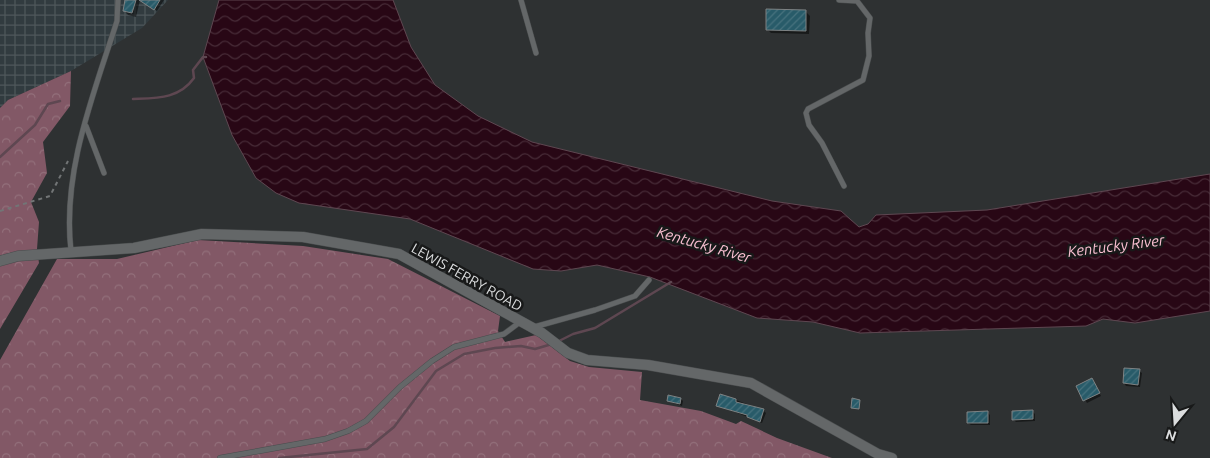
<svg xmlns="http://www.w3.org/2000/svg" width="1210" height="458" viewBox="0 0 1210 458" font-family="Ubuntu,sans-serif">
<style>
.industrial{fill:url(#industrial-grid)}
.forest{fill:url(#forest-crowns)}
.water{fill:url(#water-waves);stroke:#5e4751}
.shadow{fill:#0007}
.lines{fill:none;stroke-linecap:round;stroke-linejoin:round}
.stream{stroke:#5e4751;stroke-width:2.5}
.building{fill:url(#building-hatch);stroke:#7e8283}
.service-casing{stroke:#494c4d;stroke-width:6}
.minor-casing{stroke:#494c4d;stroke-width:11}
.path{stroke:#727576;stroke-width:2;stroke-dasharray:4 4;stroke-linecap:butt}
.service{stroke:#646768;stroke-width:5}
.minor{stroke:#646768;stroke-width:10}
.labels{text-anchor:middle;stroke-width:5;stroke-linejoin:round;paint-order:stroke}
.street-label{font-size:14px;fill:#dbddde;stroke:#181919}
.water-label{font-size:15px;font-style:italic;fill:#fac0d2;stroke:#181919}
</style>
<defs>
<pattern id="industrial-grid" width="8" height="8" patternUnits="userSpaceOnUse" patternTransform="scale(1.25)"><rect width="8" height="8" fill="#313b3f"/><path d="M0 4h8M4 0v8" fill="none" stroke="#4e575a"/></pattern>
<pattern id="forest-crowns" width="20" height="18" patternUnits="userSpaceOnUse" patternTransform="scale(1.25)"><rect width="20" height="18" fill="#825866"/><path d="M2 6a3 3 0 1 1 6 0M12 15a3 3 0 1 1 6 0" fill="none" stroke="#93707b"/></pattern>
<pattern id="water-waves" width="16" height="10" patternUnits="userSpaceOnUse" patternTransform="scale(1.25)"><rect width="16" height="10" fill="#280715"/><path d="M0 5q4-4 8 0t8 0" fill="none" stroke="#472b37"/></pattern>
<pattern id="building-hatch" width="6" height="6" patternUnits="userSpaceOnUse" patternTransform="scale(1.25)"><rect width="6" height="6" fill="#285b69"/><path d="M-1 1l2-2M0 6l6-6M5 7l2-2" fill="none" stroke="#47727e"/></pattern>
</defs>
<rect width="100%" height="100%" fill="#2e3132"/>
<path class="industrial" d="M 0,0 L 168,0 L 142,28 L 71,71 L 8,100 L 0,108 Z"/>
<path class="forest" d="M 71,71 L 70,106 L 43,142 L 47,173 L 31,202 L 39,222 L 37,249 L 39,263 L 0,329 L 0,108 L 8,100 Z
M 198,240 L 303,246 L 388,259 L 500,316 L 498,331 L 505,342 L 536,335 L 570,361 L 589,367 L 642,372 L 640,400 L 701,411 L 736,424 L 741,421 L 777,438 L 832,458 L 0,458 L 0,360 L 57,259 L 117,259 Z"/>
<path class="water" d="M 219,0 L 393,0 L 411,47 L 435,85 L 478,116 L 532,142 L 772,201 L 841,211 L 859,227 L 868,224 L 876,215 L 987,210 L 1210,174 L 1210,311 L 1135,323 L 1103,319 L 1086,326 L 860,333 L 813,322 L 757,318 L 650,277 L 597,265 L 561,271 L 533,269 L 410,219 L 299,203 L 276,193 L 256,178 L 232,135 L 203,57 Z"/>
<path class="shadow" d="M 127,0 L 140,0 L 136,17 L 128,15 L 124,10 Z
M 148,0 L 164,0 L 157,11 L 148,6 Z
M 806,12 L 810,16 L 809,34 L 771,33 L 767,29 Z
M 1139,371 L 1142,373 L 1140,387 L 1126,386 L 1124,383 Z
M 1094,382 L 1101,396 L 1087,403 L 1077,387 Z
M 681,399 L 683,401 L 682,406 L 668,401 Z
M 736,400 L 763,410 L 766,413 L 762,423 L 718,405 Z
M 1032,411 L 1035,414 L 1035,421 L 1016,422 L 1013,419 Z
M 987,412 L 990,415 L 990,425 L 971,425 L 968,423 Z"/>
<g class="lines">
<path class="stream" d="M 133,99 C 157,98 179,99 194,78 L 193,70 L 203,57 L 206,57
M 0,157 L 35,125 L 48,104 L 60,101
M 557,342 L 573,334 L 595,328 L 671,282
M 279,458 L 367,449 L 394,427 L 436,371 L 464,354 L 495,348 L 521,346 L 535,349 L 552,344"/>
</g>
<path class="building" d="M 125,0 L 136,0 L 132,13 L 123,11 Z
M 139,0 L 160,0 L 154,10 Z
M 766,9 L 806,10 L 806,31 L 766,30 Z
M 1124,368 L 1140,369 L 1138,385 L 1123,383 Z
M 1092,378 L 1100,393 L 1083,401 L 1076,386 Z
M 720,394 L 736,399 L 736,402 L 764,409 L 760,422 L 747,417 L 747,415 L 716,406 Z
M 668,395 L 681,398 L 680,404 L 667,401 Z
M 852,398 L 860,400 L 859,409 L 851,408 Z
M 1033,410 L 1033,419 L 1012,420 L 1012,411 Z
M 988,411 L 988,423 L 967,423 L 967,412 Z"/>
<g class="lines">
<defs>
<path id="service" d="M 521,0 L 536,53
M 839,0 L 857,1 L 870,18 L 868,33 L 869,56 L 863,80 L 808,109 L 806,113 L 809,125 L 822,143 L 844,186
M 86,126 L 104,173
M 71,251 C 62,172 93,96 117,21 L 118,0
M 534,327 L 595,310 L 635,296 L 649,280
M 220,458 L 325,439 L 348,431 L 366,421 L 400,387 L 432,361 L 454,347 L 504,334 L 520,322"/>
<path id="minor" d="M 0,261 L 18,256 L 134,248 L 202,234 L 303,237 L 399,254 L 542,333 L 568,353 L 587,360 L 648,365 L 751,383 L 878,454 L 892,458"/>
</defs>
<use href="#service" class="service-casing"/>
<use href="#minor" class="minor-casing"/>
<path class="path" d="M 0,211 L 50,196 L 68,161"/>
<use href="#service" class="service"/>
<use href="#minor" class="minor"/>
</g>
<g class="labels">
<g class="street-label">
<text transform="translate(467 277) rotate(29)" y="5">LEWIS FERRY ROAD</text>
</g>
<g class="water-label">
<text transform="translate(704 245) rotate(16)" y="5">Kentucky River</text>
<text transform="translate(1116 246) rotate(-7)" y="5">Kentucky River</text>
</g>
</g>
<g transform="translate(1175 423) rotate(198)" stroke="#181919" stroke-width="4" paint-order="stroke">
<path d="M0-4L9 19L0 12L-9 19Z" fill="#dbddde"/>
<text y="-8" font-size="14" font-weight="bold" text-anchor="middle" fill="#dbddde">N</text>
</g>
</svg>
